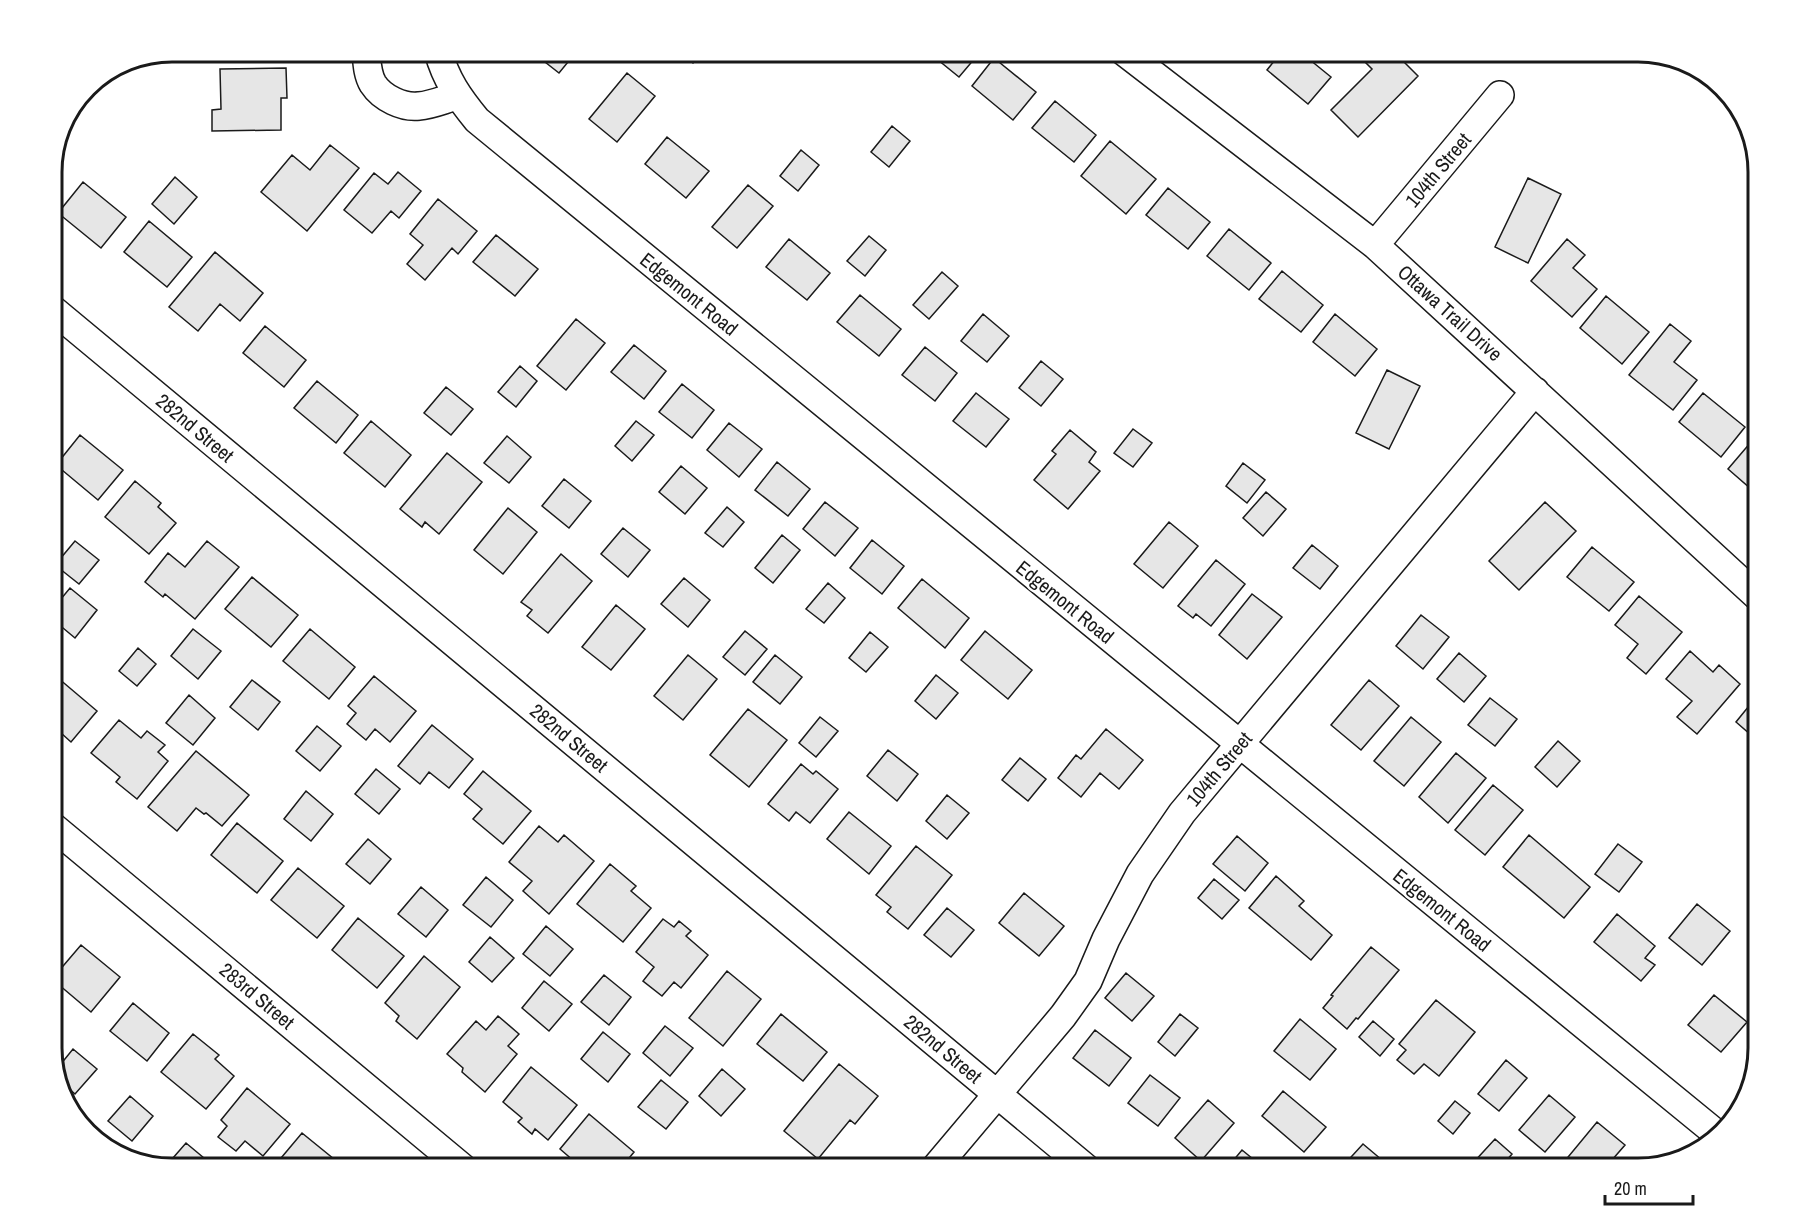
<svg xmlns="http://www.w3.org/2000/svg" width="1809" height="1219" viewBox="0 0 1809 1219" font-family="'Archivo Narrow',sans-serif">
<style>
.building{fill:#e6e6e6;stroke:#1a1a1a;stroke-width:1.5}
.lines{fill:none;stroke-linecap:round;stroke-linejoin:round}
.street-casing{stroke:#1a1a1a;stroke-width:30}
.street{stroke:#fff;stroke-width:27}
.labels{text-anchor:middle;stroke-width:4.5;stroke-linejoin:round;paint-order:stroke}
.street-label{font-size:20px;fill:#1a1a1a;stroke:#fff}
.rim{fill:none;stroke:#1a1a1a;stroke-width:3}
</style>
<rect width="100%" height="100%" fill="#fff"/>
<path class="building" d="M 196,51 L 275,51 L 197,59 Z
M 531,51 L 577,51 L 559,73 Z
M 678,51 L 703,51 L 693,63 Z
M 927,51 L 981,51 L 959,77 Z
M 1282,51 L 1299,51 L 1331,77 L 1308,104 L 1267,70 Z
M 1368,51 L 1393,51 L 1418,76 L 1358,137 L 1331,110 L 1372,69 L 1361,58 Z
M 994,58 L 1036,92 L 1013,120 L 972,86 Z
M 286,68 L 287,98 L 281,98 L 281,130 L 212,131 L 212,110 L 221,109 L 220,69 Z
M 627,73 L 655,96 L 617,142 L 589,119 Z
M 1055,101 L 1096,135 L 1074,162 L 1032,128 Z
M 892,126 L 910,141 L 889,167 L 871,152 Z
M 667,137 L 709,171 L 686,198 L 645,164 Z
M 1110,141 L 1156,179 L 1126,214 L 1081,176 Z
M 330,145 L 359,168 L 307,231 L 261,192 L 292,155 L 310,170 Z
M 801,150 L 819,165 L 798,191 L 780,176 Z
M 52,160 L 61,167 L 51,179 L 51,164 Z
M 398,172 L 421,191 L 399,218 L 391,211 L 372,233 L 344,210 L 374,173 L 388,184 Z
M 175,177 L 197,197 L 174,224 L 152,204 Z
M 1528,178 L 1561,194 L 1528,263 L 1495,247 Z
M 83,182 L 126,217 L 101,248 L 58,213 Z
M 748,185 L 773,206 L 737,248 L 712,227 Z
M 1168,188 L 1210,222 L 1188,249 L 1146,215 Z
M 438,199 L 477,231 L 458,254 L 452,248 L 425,280 L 407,264 L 423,245 L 410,234 Z
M 149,221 L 192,257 L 167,287 L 124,252 Z
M 1229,229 L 1271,263 L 1249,290 L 1207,256 Z
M 496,235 L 538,269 L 515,296 L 473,262 Z
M 869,236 L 886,250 L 865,276 L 847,261 Z
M 789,239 L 830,273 L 807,300 L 766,267 Z
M 1567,239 L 1585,255 L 1573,268 L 1597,289 L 1572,317 L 1531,281 Z
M 215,252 L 263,293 L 240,321 L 220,304 L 198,331 L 169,307 Z
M 1282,271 L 1323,305 L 1301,332 L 1259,299 Z
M 942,272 L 958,286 L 929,319 L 913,305 Z
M 860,295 L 901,329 L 879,356 L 837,322 Z
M 1606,296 L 1649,332 L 1622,364 L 1580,328 Z
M 983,314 L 1009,336 L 987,362 L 961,341 Z
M 1335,314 L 1377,349 L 1355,376 L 1313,342 Z
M 576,319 L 605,343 L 566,390 L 537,366 Z
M 1670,324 L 1691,341 L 1674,362 L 1697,380 L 1673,410 L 1629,375 Z
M 265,326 L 306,360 L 284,387 L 243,353 Z
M 634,345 L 666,371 L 644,399 L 611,372 Z
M 925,347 L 957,373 L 935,401 L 902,375 Z
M 1041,361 L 1063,379 L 1041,406 L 1019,388 Z
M 520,366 L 537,381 L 516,407 L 498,392 Z
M 1387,370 L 1420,386 L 1389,449 L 1356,433 Z
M 317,381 L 358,415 L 336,443 L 294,408 Z
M 682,384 L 714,410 L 692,438 L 659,412 Z
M 446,387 L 473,409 L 451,435 L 424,413 Z
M 976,393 L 1009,419 L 986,447 L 953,421 Z
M 1703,393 L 1745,427 L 1721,457 L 1679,422 Z
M 371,421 L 411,455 L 385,487 L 344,453 Z
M 636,421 L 654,435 L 632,461 L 615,446 Z
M 729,423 L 762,449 L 739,477 L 707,450 Z
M 1133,429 L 1152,443 L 1133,467 L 1114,453 Z
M 1070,430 L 1096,452 L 1089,462 L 1100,471 L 1068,509 L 1034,480 L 1056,454 L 1052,451 Z
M 80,435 L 123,470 L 98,500 L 56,465 Z
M 507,436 L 531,457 L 509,483 L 484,463 Z
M 1751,442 L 1758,448 L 1758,495 L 1728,469 Z
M 447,453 L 482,482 L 439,534 L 425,522 L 422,527 L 400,509 Z
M 777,462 L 810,489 L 788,516 L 755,490 Z
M 1243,463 L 1265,480 L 1247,503 L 1226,486 Z
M 681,466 L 707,488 L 685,514 L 659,492 Z
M 564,479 L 591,501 L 569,528 L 542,506 Z
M 135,481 L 161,503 L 158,507 L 176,523 L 149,554 L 105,517 Z
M 1266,492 L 1286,509 L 1263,536 L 1243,518 Z
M 825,502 L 858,528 L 835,556 L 803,529 Z
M 1545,502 L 1576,531 L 1519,590 L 1489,561 Z
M 727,507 L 744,522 L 723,547 L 705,533 Z
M 508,508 L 537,532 L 503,574 L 474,550 Z
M 1169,522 L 1198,546 L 1163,588 L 1134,564 Z
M 623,528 L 650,550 L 628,577 L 601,554 Z
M 782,535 L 800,550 L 773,583 L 755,568 Z
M 872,540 L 904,566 L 882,594 L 850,568 Z
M 75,541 L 99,560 L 79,584 L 55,565 Z
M 207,541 L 239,567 L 195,619 L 165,594 L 163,597 L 145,582 L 168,553 L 185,567 Z
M 1312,545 L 1338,566 L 1320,589 L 1293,568 Z
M 1592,547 L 1634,582 L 1609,611 L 1567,577 Z
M 561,554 L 592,581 L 548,633 L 527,616 L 532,610 L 521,602 Z
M 1216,560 L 1245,584 L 1211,626 L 1196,614 L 1193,618 L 1178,606 Z
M 252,577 L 298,615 L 271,647 L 225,609 Z
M 684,578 L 710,600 L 688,627 L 661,604 Z
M 922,579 L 969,618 L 945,648 L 898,608 Z
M 828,583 L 845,598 L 824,623 L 806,609 Z
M 70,588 L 97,610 L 75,638 L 51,618 L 51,611 Z
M 1252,594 L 1282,617 L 1247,659 L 1219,635 Z
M 1639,596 L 1682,632 L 1646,674 L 1627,658 L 1638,644 L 1615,625 Z
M 616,605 L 645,629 L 611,670 L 582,647 Z
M 1421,615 L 1449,637 L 1423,669 L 1396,646 Z
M 193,629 L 221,651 L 198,679 L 171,656 Z
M 310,629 L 355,667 L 329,699 L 283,661 Z
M 745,631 L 767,649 L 745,675 L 723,657 Z
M 985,631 L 1032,670 L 1008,699 L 961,660 Z
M 870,632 L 888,647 L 866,672 L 849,658 Z
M 138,648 L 156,664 L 137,686 L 119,671 Z
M 1690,651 L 1713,672 L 1719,665 L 1740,684 L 1697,734 L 1677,717 L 1692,701 L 1666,679 Z
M 1459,653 L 1486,676 L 1464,702 L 1437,679 Z
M 688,655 L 717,679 L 683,720 L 654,696 Z
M 775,655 L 802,677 L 780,704 L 753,682 Z
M 936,675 L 958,693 L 936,719 L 915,701 Z
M 374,676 L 416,711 L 390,742 L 375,729 L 366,740 L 347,724 L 356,713 L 348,706 Z
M 58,678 L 97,711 L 71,742 L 51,724 L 51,687 Z
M 252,680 L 280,702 L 258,730 L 230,707 Z
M 1369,680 L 1399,706 L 1361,750 L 1331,725 Z
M 189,695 L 215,718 L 193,745 L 166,723 Z
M 1757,696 L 1758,697 L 1758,741 L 1736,722 Z
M 1490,698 L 1517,719 L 1495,746 L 1468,725 Z
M 748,709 L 787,740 L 749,787 L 710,755 Z
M 820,717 L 838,731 L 816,757 L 799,743 Z
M 1411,717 L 1441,742 L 1404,786 L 1374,761 Z
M 119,720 L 141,738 L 147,731 L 165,745 L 158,752 L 168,761 L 137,799 L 116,782 L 120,777 L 91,753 Z
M 432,725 L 473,759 L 449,788 L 429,772 L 420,784 L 398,766 Z
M 317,726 L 341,746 L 320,771 L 296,751 Z
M 1106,729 L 1143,760 L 1119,789 L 1100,773 L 1081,797 L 1058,778 L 1076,755 L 1081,759 Z
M 1558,741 L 1580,761 L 1557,787 L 1535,767 Z
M 888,750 L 918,774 L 897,801 L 867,776 Z
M 196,751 L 249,795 L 222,826 L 206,813 L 204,814 L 196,808 L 177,831 L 148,807 Z
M 1456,753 L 1486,778 L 1448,823 L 1419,797 Z
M 1020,758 L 1046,779 L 1028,801 L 1002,780 Z
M 801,764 L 813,774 L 816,771 L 838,789 L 810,823 L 796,812 L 789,821 L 768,804 Z
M 376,769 L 400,789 L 379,814 L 355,794 Z
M 483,771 L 531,811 L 503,844 L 473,819 L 482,809 L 464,794 Z
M 1493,785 L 1523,810 L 1485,855 L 1455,830 Z
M 306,791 L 333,814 L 311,841 L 284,819 Z
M 947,795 L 969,813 L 947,839 L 926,821 Z
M 849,812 L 891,846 L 869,874 L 827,839 Z
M 237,823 L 283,861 L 257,893 L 211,855 Z
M 539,826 L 558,842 L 564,835 L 594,861 L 549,914 L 523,891 L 532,881 L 509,862 Z
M 1529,835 L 1590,887 L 1564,918 L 1503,867 Z
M 1237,836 L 1268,863 L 1245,891 L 1213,864 Z
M 368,839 L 391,859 L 370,884 L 346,864 Z
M 1618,844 L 1642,862 L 1619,892 L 1595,874 Z
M 916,846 L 952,875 L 908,929 L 887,912 L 891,907 L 876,895 Z
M 610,864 L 636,886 L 631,891 L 651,908 L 623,942 L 577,904 Z
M 298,868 L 344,906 L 317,938 L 271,900 Z
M 1276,876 L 1304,901 L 1299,906 L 1332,935 L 1311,960 L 1249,908 Z
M 486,877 L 513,900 L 491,927 L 463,905 Z
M 1214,879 L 1239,900 L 1222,919 L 1198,898 Z
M 421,887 L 448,910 L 426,937 L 398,914 Z
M 1024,893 L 1064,926 L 1039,956 L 999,923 Z
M 1697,904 L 1730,931 L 1702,965 L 1669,938 Z
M 947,908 L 974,930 L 951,957 L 924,935 Z
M 1617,914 L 1655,946 L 1645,958 L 1655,965 L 1641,981 L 1594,942 Z
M 358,918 L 404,956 L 377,988 L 332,950 Z
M 663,919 L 674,927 L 679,921 L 691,931 L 686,936 L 708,955 L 681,988 L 674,982 L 662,996 L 643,981 L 654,967 L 636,952 Z
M 51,922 L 62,931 L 51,943 Z
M 546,926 L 573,949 L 550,976 L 523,954 Z
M 490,937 L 514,958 L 492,982 L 469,962 Z
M 81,945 L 120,977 L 91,1012 L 52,979 Z
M 1371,947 L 1399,970 L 1358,1019 L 1356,1018 L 1347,1029 L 1323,1008 L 1333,996 L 1331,995 Z
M 424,956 L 460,987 L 417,1039 L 396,1021 L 399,1016 L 385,1003 Z
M 727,971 L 761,999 L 723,1046 L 689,1018 Z
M 1126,973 L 1154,996 L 1132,1021 L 1105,998 Z
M 604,975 L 631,997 L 609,1025 L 581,1002 Z
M 544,981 L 572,1004 L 549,1031 L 522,1008 Z
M 1714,995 L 1747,1022 L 1721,1052 L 1688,1025 Z
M 1436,1000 L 1475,1032 L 1439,1076 L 1424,1064 L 1414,1074 L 1397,1060 L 1406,1050 L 1399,1044 Z
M 133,1003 L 169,1033 L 147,1061 L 110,1031 Z
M 1758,1012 L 1758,1033 L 1748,1025 Z
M 781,1014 L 827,1052 L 803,1081 L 757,1044 Z
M 1180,1014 L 1198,1028 L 1175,1056 L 1158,1042 Z
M 498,1016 L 519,1034 L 508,1046 L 517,1054 L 485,1092 L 462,1072 L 463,1068 L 447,1054 L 476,1021 L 486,1030 Z
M 1300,1019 L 1336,1049 L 1310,1080 L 1274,1051 Z
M 1373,1021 L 1394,1039 L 1380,1056 L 1359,1037 Z
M 665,1026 L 693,1048 L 670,1076 L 643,1053 Z
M 1095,1030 L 1131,1058 L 1109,1086 L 1073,1058 Z
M 603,1032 L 630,1054 L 608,1082 L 581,1059 Z
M 193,1034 L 219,1055 L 215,1059 L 234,1076 L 206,1109 L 161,1072 Z
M 73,1049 L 97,1069 L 75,1094 L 59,1080 L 56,1070 Z
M 1506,1060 L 1527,1078 L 1499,1111 L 1478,1094 Z
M 839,1064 L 878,1096 L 855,1124 L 850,1120 L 818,1159 L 784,1131 Z
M 531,1067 L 577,1105 L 548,1140 L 535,1129 L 532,1134 L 518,1122 L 522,1118 L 503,1102 Z
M 722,1069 L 745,1089 L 721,1116 L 699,1096 Z
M 1150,1075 L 1180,1098 L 1158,1126 L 1128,1103 Z
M 661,1080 L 688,1102 L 666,1129 L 638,1107 Z
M 247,1088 L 290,1124 L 263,1156 L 245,1141 L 236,1151 L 218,1137 L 227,1126 L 221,1120 Z
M 1283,1091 L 1326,1127 L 1304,1152 L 1262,1116 Z
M 1549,1095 L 1575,1117 L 1545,1152 L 1519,1130 Z
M 130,1096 L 153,1116 L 132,1141 L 108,1121 Z
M 1208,1100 L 1234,1123 L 1201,1161 L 1175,1138 Z
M 1455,1101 L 1470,1113 L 1453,1134 L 1438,1121 Z
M 65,1103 L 93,1125 L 88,1131 L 67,1108 Z
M 589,1114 L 634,1152 L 621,1168 L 582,1168 L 560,1149 Z
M 1597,1122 L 1625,1145 L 1605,1168 L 1559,1168 Z
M 302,1133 L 345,1168 L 280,1168 L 276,1164 Z
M 1495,1139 L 1512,1154 L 1500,1168 L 1479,1168 L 1473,1163 Z
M 186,1143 L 210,1163 L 205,1168 L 171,1168 L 166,1166 Z
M 1363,1144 L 1382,1160 L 1375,1168 L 1341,1168 Z
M 1242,1150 L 1264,1168 L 1227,1168 Z"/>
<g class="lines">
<defs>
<path id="street" d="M 366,51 C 367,62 367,74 373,84 C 382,98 403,108 419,106 C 432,105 445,99 457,96
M 438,51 C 446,80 459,98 477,120 L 1717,1134
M 1123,51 L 1375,245 L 1758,597
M 1375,245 L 1500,95
M 51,308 L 1086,1168
M 51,825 L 463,1168
M 935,1168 L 1063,1016 L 1088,981 L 1106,939 L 1140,874 L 1182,813 L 1535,391"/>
</defs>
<use href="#street" class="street-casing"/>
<use href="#street" class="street"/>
</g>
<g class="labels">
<g class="street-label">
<text transform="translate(1438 170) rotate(-50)" y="7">104th Street</text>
<text transform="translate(689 294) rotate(39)" y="7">Edgemont Road</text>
<text transform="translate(1450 313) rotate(42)" y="7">Ottawa Trail Drive</text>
<text transform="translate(195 428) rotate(40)" y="7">282nd Street</text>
<text transform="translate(1065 602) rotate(39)" y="7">Edgemont Road</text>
<text transform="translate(569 738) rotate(40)" y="7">282nd Street</text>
<text transform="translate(1219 769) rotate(-50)" y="7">104th Street</text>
<text transform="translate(1442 910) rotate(39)" y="7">Edgemont Road</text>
<text transform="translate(257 996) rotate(40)" y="7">283rd Street</text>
<text transform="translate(943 1049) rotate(40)" y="7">282nd Street</text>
</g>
</g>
<path d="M0 0H1809V1219H0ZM172 62H1638A110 110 0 0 1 1748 172V1048A110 110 0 0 1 1638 1158H172A110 110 0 0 1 62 1048V172A110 110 0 0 1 172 62Z" fill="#fff" fill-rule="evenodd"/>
<path class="rim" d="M172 62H1638A110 110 0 0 1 1748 172V1048A110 110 0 0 1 1638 1158H172A110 110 0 0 1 62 1048V172A110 110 0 0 1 172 62Z"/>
<path d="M1605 1195v9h88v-9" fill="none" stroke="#1a1a1a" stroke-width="3"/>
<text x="1614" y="1195" font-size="18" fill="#1a1a1a" stroke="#ffffff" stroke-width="4.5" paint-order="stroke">20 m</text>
</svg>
